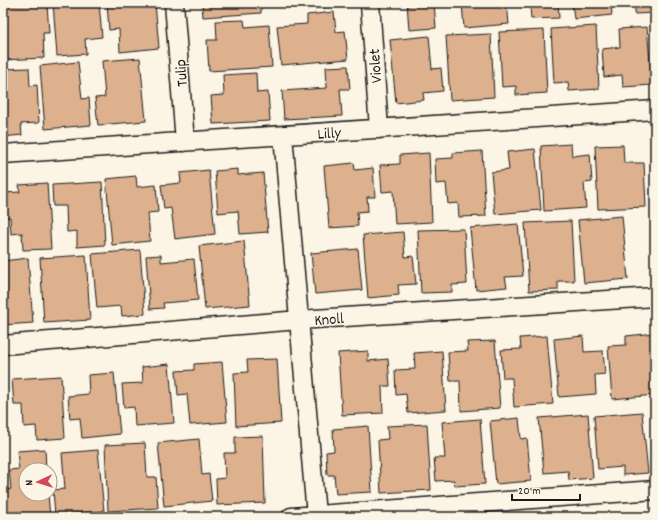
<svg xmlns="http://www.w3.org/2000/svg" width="658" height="520" viewBox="0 0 658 520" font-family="Dekko,sans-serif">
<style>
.building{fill:#ddb18e;stroke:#1c1c1c}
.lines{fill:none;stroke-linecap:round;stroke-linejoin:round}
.minor-casing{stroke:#1c1c1c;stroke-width:21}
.minor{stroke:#fcf5e5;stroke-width:18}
.labels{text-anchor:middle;stroke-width:3;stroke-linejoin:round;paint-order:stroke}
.street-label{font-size:16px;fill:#1c1c1c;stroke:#fcf5e5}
</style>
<rect width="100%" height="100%" fill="#fcf5e5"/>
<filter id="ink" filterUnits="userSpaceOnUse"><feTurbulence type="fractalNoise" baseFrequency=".025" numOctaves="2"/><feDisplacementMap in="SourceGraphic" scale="8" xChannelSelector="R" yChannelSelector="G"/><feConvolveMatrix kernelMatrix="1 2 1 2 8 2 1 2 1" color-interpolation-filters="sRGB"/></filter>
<g filter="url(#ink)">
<path class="building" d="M 3,3 L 47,4 L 49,33 L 43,33 L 44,58 L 3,60 Z
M 53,3 L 99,3 L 102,37 L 85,39 L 86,54 L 57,56 Z
M 107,3 L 155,3 L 159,48 L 120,52 L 119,29 L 109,30 Z
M 202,3 L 261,3 L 261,13 L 203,17 Z
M 304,3 L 333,3 L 334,7 L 305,9 Z
M 407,3 L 434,3 L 436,28 L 409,30 Z
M 462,3 L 507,3 L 509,24 L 464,28 Z
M 519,3 L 558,3 L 559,18 L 531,19 L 530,7 L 519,7 Z
M 572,3 L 611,3 L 612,15 L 574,19 Z
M 635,3 L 655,3 L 655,13 L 635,14 Z
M 334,12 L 336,32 L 345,31 L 348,59 L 281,65 L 277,26 L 307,24 L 307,15 Z
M 244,20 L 245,27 L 269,25 L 272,67 L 209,71 L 207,40 L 217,40 L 216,21 Z
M 652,22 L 655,22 L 655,67 Z
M 596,26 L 599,89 L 569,91 L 568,82 L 554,83 L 551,29 Z
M 647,27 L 652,85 L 623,87 L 622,75 L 604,77 L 602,49 L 620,47 L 619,29 Z
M 544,30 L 547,93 L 516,95 L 516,86 L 502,87 L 499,32 Z
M 491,34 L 494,97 L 450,100 L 446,36 Z
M 429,36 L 432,69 L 441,68 L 443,91 L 423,93 L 424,100 L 396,103 L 390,40 Z
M 140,58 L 146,121 L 98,125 L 95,98 L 105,97 L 102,61 Z
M 78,62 L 82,99 L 89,98 L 91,125 L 45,129 L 40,66 Z
M 348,66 L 350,89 L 340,89 L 342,116 L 284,119 L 282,91 L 327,88 L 326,67 Z
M 29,68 L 30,86 L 37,85 L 39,123 L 21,124 L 22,135 L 3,137 L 3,69 Z
M 256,73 L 257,93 L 268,92 L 270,121 L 213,124 L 211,96 L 224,95 L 223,75 Z
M 571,144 L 572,156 L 590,154 L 592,182 L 584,183 L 586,208 L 544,211 L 541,146 Z
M 623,145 L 624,163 L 644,163 L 646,207 L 598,209 L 595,146 Z
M 535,149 L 541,210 L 495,214 L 491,172 L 509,170 L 507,152 Z
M 482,151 L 486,216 L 459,217 L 458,203 L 448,204 L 446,183 L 436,184 L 435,159 L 453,158 L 453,153 Z
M 429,153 L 432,222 L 395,224 L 393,191 L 382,192 L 380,165 L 400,164 L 400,155 Z
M 354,163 L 355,170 L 373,168 L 375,197 L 367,197 L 368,211 L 357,212 L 358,226 L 329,228 L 324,166 Z
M 238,169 L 238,175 L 263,173 L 268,232 L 240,234 L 238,211 L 218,213 L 215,171 Z
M 209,170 L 215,234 L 175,239 L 171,208 L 164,209 L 161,185 L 181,183 L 180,173 Z
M 136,176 L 137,187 L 156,185 L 158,212 L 148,213 L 150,241 L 112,245 L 106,179 Z
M 102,182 L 105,245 L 77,247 L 77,231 L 67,232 L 66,206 L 53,206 L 52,185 Z
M 47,183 L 51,249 L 23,250 L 22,233 L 11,234 L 10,217 L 3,218 L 3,193 L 20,192 L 19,185 Z
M 622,216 L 628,279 L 584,283 L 578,220 Z
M 571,221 L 574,281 L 558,281 L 558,290 L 529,291 L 525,223 Z
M 518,224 L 523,276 L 505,277 L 507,287 L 476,290 L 470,228 Z
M 464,229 L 467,284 L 452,285 L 452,292 L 421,293 L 418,230 Z
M 403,232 L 405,257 L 413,256 L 416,284 L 398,285 L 399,295 L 368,298 L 363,235 Z
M 244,241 L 250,305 L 205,309 L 199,246 Z
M 358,249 L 362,290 L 315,294 L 311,253 Z
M 140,250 L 145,314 L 122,316 L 121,306 L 97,308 L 92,254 Z
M 86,255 L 90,320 L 44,323 L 40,258 Z
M 161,255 L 161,262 L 194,259 L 198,300 L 163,303 L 164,308 L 150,309 L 146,256 Z
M 28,258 L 33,323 L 3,325 L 3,261 Z
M 655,333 L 655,395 L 612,399 L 608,346 L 626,345 L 626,336 Z
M 547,336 L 553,404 L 514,407 L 512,378 L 503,378 L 501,350 L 521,349 L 520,338 Z
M 583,336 L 584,352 L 603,351 L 605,374 L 595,375 L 596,394 L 559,397 L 554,339 Z
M 495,341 L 500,408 L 461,411 L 460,381 L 450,381 L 448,352 L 468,351 L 467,342 Z
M 368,351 L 368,361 L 388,359 L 390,386 L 382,386 L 383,413 L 342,415 L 338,353 Z
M 442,351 L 446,410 L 408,413 L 406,394 L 396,395 L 395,370 L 415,369 L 414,353 Z
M 277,359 L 281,423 L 236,426 L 234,373 L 248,372 L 247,360 Z
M 222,362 L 227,422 L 190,425 L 187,394 L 178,395 L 176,371 L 194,370 L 194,364 Z
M 169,364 L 174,423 L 135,426 L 134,407 L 124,408 L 122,384 L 143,383 L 142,367 Z
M 114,373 L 120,434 L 82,438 L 80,418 L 70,419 L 68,396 L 89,394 L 88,375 Z
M 61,376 L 65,438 L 37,440 L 36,426 L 24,427 L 23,405 L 14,405 L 12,379 Z
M 3,399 L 6,428 L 3,428 Z
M 642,412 L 648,473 L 623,475 L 623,467 L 598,469 L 594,416 Z
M 588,414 L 593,478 L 569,480 L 568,471 L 544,473 L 539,418 Z
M 519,418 L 521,439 L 527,438 L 531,481 L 496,484 L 490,421 Z
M 480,419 L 485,484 L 455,486 L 454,480 L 436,481 L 434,458 L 445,458 L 442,422 Z
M 427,424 L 431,490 L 381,493 L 378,440 L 388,439 L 387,426 Z
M 368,426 L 372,492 L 336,494 L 334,475 L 327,475 L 326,452 L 334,451 L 333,429 Z
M 263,436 L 265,503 L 217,505 L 216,479 L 225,478 L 224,453 L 235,453 L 235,437 Z
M 199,439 L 202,475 L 209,474 L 212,501 L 164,506 L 158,443 Z
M 145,443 L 147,477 L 156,477 L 158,508 L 108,511 L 105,445 Z
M 45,449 L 46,470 L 26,470 L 26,494 L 48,494 L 50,517 L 21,517 L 21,512 L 3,513 L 3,490 L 11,489 L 9,470 L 19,469 L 17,451 Z
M 98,450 L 104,511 L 55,515 L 53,490 L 65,489 L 62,453 Z"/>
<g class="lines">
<defs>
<path id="minor" d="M 174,3 L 185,142
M 370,3 L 379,129
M 283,135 L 316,515
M 3,154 L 655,110
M 3,345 L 299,320 L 655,297
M 291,517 L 655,490"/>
</defs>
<use href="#minor" class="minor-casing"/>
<use href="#minor" class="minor"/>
</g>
</g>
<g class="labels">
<g class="street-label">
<text transform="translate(374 66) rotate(-94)" y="6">Violet</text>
<text transform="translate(180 73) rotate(-94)" y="6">Tulip</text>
<text transform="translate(329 132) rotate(-4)" y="6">Lilly</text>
<text transform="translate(329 318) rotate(-4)" y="6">Knoll</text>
</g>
</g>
<rect width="658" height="520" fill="none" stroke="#fcf5e5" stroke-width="16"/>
<rect x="8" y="8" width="642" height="504" fill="none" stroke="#1c1c1c" stroke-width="1.5" filter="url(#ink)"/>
<g transform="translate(38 482) rotate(266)"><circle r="19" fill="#fcf5e5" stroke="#a29e95"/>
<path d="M0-3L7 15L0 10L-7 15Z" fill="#d1495b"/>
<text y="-6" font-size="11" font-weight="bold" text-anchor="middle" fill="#1c1c1c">N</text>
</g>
<path d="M512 494v6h68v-6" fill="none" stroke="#1c1c1c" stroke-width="2"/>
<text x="518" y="494" font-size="12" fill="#1c1c1c" stroke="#fcf5e5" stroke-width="3" paint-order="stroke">20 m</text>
</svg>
